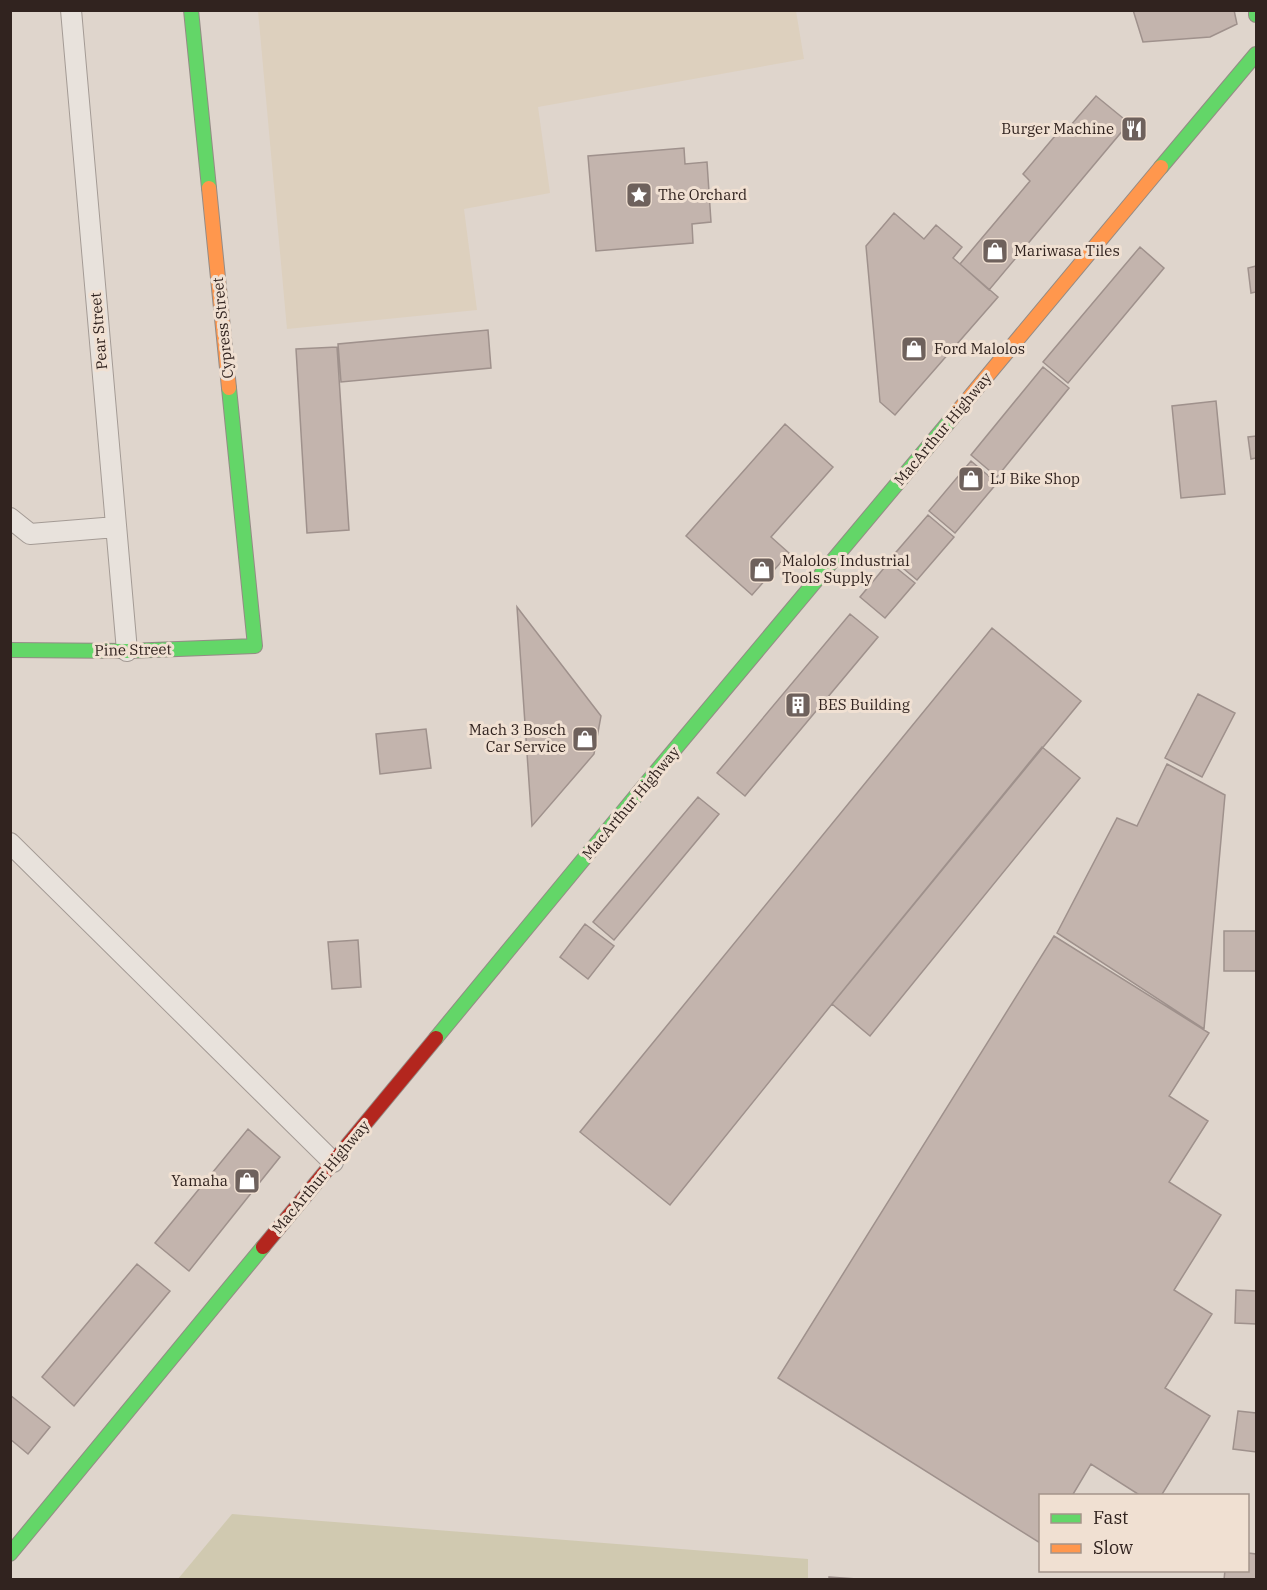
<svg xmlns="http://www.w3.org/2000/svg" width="1267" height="1590" viewBox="0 0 1267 1590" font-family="'IBM Plex Serif',serif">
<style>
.farmland{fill:#ddd0be}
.green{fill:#d0c9b0}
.building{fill:#c3b4ad;stroke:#9f918c;stroke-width:1.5}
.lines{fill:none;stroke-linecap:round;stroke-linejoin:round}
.street-casing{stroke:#a49b95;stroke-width:22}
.fast-casing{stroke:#948b85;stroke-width:16}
.slow-casing{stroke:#948b85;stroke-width:16}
.jam-casing{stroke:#948b85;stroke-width:16}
.street{stroke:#e8e2dc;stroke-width:20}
.fast{stroke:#63d668;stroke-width:14}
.slow{stroke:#ff974d;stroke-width:14}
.jam{stroke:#b3261e;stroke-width:14}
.labels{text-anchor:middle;stroke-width:6;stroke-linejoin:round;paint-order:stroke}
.poi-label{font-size:15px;fill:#31231f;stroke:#f0e0d2;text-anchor:start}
.street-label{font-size:15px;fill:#31231f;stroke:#f0e0d2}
</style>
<rect width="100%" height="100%" fill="#dfd5cc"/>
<path class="farmland" d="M 258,11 L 796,11 L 804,59 L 538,107 L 550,193 L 464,209 L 477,310 L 287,329 Z"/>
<path class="green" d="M 232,1514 L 808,1559 L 808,1579 L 178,1579 Z"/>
<path class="building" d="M 1133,10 L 1234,10 L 1237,24 L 1210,37 L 1143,42 Z
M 1096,96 L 1129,123 L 989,290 L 960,264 L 1030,181 L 1023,174 L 1060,130 L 1064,133 Z
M 684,148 L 685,164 L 707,162 L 711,222 L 692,224 L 693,243 L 596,251 L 588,156 Z
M 894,213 L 924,239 L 936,225 L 962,247 L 953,258 L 998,297 L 895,415 L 880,402 L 866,246 Z
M 1140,247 L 1164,268 L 1068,383 L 1043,362 Z
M 1256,266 L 1256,292 L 1251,293 L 1248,268 Z
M 488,330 L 491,368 L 341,382 L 338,344 Z
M 337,347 L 349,530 L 307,533 L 296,349 Z
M 1043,367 L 1069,388 L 997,477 L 971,455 Z
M 1216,401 L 1225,494 L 1181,498 L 1172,406 Z
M 785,424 L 833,467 L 771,537 L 789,553 L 752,595 L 686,536 Z
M 1256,436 L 1256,458 L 1251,459 L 1248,437 Z
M 971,461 L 997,483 L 955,533 L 929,511 Z
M 928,515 L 954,537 L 917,580 L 891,558 Z
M 889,562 L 915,583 L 885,618 L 860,597 Z
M 517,607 L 601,716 L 594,754 L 532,826 Z
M 850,614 L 878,637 L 745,796 L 717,773 Z
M 992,628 L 1081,701 L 832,1004 L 670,1205 L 580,1132 Z
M 1198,694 L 1235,713 L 1202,777 L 1165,758 Z
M 426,729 L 431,768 L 380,774 L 376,734 Z
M 1042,747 L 1080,778 L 870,1036 L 832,1004 Z
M 1167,764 L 1225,795 L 1204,1029 L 1057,933 L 1117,818 L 1137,826 Z
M 698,797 L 719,814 L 614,940 L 593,922 Z
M 585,924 L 614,946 L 588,979 L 560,957 Z
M 1224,931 L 1256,931 L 1256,971 L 1224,971 Z
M 1054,936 L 1209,1033 L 1169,1096 L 1208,1121 L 1169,1182 L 1221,1215 L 1174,1290 L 1212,1314 L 1165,1388 L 1210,1416 L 1161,1496 L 1141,1496 L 1091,1464 L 1072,1496 L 1040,1496 L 1040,1543 L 778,1378 Z
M 358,940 L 361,987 L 332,989 L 328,942 Z
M 248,1129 L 280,1157 L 189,1271 L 155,1243 Z
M 137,1264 L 170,1291 L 74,1406 L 42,1377 Z
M 1236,1290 L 1256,1291 L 1256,1324 L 1235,1323 Z
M 10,1395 L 50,1427 L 28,1454 L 10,1439 Z
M 1238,1411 L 1256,1413 L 1256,1452 L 1233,1449 Z
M 1248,1553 L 1256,1554 L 1256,1580 L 1224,1580 L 1225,1570 L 1248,1570 Z
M 829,1577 L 871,1580 L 829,1580 Z"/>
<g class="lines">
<defs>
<path id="street" d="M 71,10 L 127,651
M 10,518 L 30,534 L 116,527
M 10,843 L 333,1162"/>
<path id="fast" d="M 191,10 L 209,188
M 1256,10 L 1256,15
M 1161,167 L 1256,54
M 10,650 L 127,651 L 255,646 L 229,388
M 436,1038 L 649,780 L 958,411
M 10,1554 L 263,1247"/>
<path id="slow" d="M 209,188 L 229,388
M 958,411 L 1161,167"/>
<path id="jam" d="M 263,1247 L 436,1038"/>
</defs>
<use href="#street" class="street-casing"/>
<use href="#fast" class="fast-casing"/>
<use href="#slow" class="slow-casing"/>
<use href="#jam" class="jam-casing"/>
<use href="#street" class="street"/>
<use href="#fast" class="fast"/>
<use href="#slow" class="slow"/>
<use href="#jam" class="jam"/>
</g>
<defs>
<symbol id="restaurant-square" viewBox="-11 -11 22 22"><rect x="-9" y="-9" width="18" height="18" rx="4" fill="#6e615c" stroke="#f0e0d2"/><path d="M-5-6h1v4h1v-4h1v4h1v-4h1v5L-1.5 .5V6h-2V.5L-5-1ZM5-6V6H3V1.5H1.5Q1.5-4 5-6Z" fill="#fff"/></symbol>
<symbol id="sight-square" viewBox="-11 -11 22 22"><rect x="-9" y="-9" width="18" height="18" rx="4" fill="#6e615c" stroke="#f0e0d2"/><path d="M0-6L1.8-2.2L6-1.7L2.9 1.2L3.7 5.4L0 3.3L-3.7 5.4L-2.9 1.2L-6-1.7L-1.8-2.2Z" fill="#fff"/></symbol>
<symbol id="shop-square" viewBox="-11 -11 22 22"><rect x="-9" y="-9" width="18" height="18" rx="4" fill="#6e615c" stroke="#f0e0d2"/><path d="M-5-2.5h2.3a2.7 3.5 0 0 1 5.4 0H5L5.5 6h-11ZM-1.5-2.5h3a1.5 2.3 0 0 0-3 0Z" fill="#fff"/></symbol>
<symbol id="building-square" viewBox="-11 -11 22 22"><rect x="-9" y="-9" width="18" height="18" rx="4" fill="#6e615c" stroke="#f0e0d2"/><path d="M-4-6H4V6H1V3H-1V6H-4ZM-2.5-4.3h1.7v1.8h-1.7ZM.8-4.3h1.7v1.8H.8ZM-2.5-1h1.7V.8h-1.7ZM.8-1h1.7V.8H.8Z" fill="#fff"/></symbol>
</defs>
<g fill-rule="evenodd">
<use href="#restaurant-square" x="1119" y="114" width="30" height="30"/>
<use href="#sight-square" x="624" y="180" width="30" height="30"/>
<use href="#shop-square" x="980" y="236" width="30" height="30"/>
<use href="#shop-square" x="899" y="334" width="30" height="30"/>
<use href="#shop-square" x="956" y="464" width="30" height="30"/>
<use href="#shop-square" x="747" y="555" width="30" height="30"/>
<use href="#building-square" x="783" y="690" width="30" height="30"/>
<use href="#shop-square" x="570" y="724" width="30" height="30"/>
<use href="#shop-square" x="232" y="1166" width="30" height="30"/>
</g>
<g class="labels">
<g class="poi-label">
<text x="1114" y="134" text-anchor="end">Burger Machine</text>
<text x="658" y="200">The Orchard</text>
<text x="1014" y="256">Mariwasa Tiles</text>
<text x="934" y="354">Ford Malolos</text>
<text x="990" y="484">LJ Bike Shop</text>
<text x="782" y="566">Malolos Industrial<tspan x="782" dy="17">Tools Supply</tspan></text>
<text x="818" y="710">BES Building</text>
<text x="566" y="735" text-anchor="end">Mach 3 Bosch<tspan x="566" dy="17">Car Service</tspan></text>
<text x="228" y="1186" text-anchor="end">Yamaha</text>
</g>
<g class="street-label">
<text transform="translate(223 328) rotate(-96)" y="5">Cypress Street</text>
<text transform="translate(99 331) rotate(-95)" y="5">Pear Street</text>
<text transform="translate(943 429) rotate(-50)" y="5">MacArthur Highway</text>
<text transform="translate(133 650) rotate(-1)" y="5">Pine Street</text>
<text transform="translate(631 803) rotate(-50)" y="5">MacArthur Highway</text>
<text transform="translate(321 1177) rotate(-50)" y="5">MacArthur Highway</text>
</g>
</g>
<rect width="1267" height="1590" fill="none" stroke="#31231f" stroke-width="24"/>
<rect x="1039" y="1494" width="210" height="78" fill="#f0e0d2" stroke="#a4948a" stroke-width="1.5"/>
<rect x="1051" y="1514" width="30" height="9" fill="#63d668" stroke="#a4948a" stroke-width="1.5"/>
<text x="1093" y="1524" font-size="18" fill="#31231f">Fast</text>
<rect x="1051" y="1544" width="30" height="9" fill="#ff974d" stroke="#a4948a" stroke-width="1.5"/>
<text x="1093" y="1554" font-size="18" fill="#31231f">Slow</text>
</svg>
